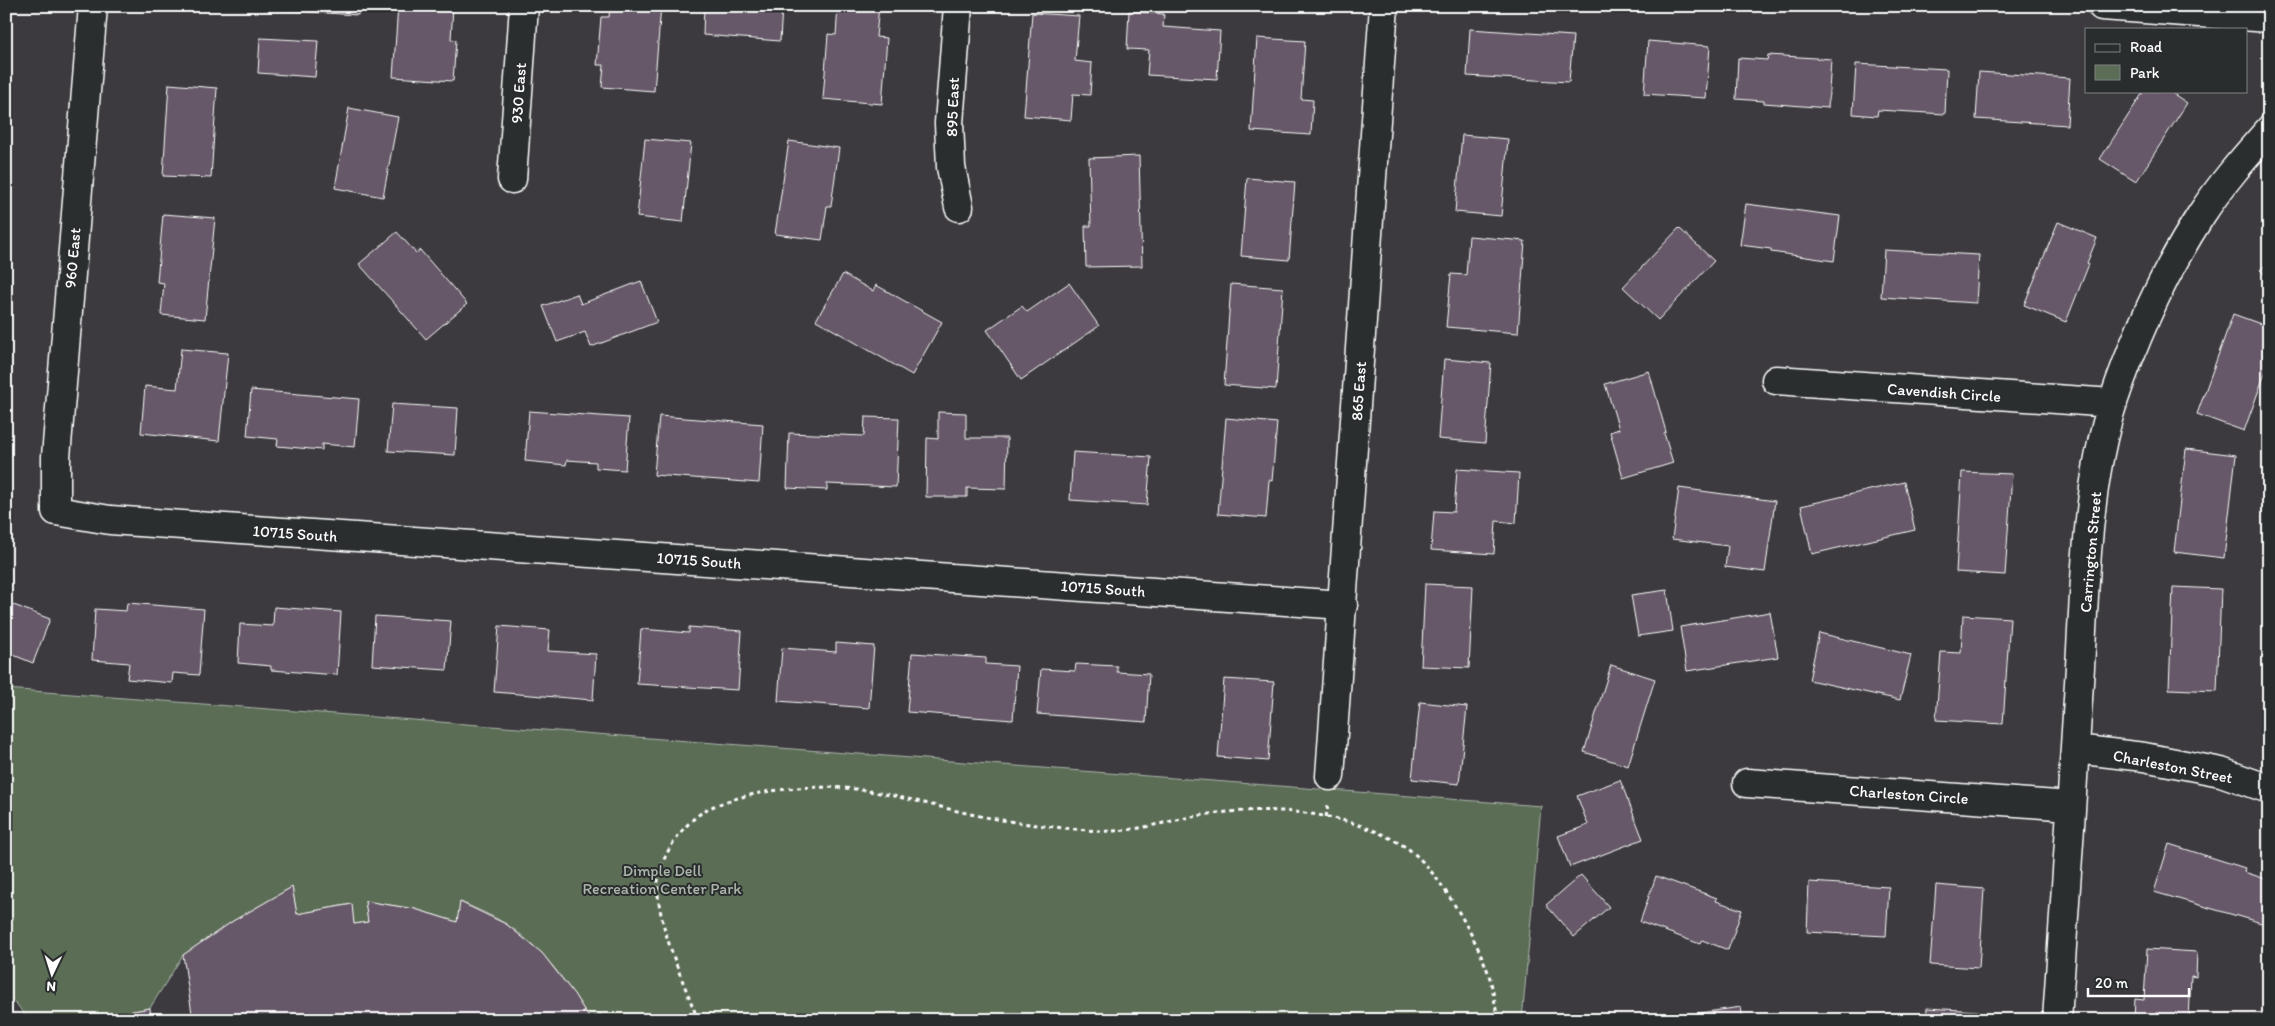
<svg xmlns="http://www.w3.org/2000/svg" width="2275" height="1026" viewBox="0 0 2275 1026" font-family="Itim,sans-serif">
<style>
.green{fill:#5b6d57;stroke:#adb6ab}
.building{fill:#665967;stroke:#fff}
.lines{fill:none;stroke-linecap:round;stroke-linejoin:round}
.minor-casing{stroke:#fff;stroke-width:31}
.path{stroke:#fff;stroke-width:3;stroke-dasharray:4 4;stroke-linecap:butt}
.minor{stroke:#2a2d2e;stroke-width:28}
.labels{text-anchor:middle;stroke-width:4;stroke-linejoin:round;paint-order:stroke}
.street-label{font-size:16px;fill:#fff;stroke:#2a2d2e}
.park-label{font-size:16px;fill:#adb6ab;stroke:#2a2d2e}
</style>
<rect width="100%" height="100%" fill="#3c3a3f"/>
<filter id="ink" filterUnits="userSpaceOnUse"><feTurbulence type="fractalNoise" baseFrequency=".02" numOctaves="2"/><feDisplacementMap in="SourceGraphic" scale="10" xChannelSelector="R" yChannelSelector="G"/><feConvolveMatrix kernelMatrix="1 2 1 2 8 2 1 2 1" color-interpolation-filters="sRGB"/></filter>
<g filter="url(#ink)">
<path class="green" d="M 6,689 L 1541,806 L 1522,1020 L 602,1020 L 601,1015 L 589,1018 C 567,982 542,947 506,924 C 492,915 476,909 461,902 L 457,922 L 415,909 L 365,901 L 368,922 L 354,924 L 351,904 L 297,914 L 292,887 L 233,921 L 183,955 L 150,1008 L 83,1020 L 28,1020 L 16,1003 L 6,997 Z"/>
<path class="building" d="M 262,6 L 359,6 L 358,15 L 262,9 Z
M 398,6 L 453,7 L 451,39 L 456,40 L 453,81 L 393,77 Z
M 610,6 L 661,6 L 654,91 L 602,87 L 604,65 L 597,65 L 601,17 L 609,17 Z
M 704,6 L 782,6 L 780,41 L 703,35 Z
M 838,6 L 879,6 L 876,37 L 887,38 L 882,104 L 823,99 L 828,34 L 836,35 Z
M 1129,11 L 1164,14 L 1163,27 L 1220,31 L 1217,79 L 1147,75 L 1149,50 L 1127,49 Z
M 1032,13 L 1079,16 L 1075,61 L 1092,63 L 1090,95 L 1073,94 L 1071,120 L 1024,116 Z
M 1470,29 L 1573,36 L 1569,82 L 1467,76 Z
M 260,38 L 318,41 L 315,77 L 258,73 Z
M 1257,38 L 1305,41 L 1301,99 L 1313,100 L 1311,135 L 1251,131 Z
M 1648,41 L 1710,46 L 1706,98 L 1644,94 Z
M 1768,55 L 1831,59 L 1828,108 L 1764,103 L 1764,101 L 1736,99 L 1738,58 L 1767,60 Z
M 1856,64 L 1947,69 L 1945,114 L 1878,110 L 1877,116 L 1853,114 Z
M 1979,72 L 2070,78 L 2067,125 L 1976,119 Z
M 169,84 L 217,88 L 211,178 L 163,176 Z
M 2144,91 L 2169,91 L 2187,103 L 2136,182 L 2100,159 Z
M 349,108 L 398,117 L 383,197 L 335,188 Z
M 1462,135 L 1508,139 L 1501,216 L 1455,212 Z
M 645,139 L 691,143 L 683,222 L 637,217 Z
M 789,141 L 839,148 L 831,206 L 827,206 L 822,240 L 775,234 Z
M 1139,156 L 1142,266 L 1086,267 L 1085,226 L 1091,226 L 1089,158 Z
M 1247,178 L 1295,182 L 1289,260 L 1241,256 Z
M 1746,204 L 1840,216 L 1834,261 L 1771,252 L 1771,249 L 1740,245 Z
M 163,214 L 215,218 L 205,319 L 161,315 L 164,283 L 157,282 Z
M 2058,222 L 2097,238 L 2087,263 L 2089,264 L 2066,322 L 2024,305 Z
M 1679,228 L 1714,261 L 1658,320 L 1623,287 Z
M 397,232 L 416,253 L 420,250 L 467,304 L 426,339 L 359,264 Z
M 1469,236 L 1525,241 L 1518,333 L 1446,327 L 1451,274 L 1466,275 Z
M 1884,250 L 1979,255 L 1976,303 L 1881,297 Z
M 2269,261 L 2269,278 L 2260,270 Z
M 843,274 L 873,291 L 876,285 L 942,322 L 912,375 L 816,320 Z
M 641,281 L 657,322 L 591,347 L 585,332 L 557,342 L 543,306 L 577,294 L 581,304 Z
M 1069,283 L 1099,326 L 1021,380 L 987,330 L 1022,306 L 1027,312 Z
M 1231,284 L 1283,288 L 1276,389 L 1224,385 Z
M 2233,314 L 2269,327 L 2269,362 L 2244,431 L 2197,414 Z
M 181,349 L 228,353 L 219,441 L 141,433 L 145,386 L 177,389 Z
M 1444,359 L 1491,363 L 1485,443 L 1438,439 Z
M 1649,371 L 1666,432 L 1664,433 L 1673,463 L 1623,478 L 1610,432 L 1619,429 L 1605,384 Z
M 251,390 L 359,399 L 355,447 L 322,444 L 322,450 L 277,446 L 278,439 L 247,436 Z
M 392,404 L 458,408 L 455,455 L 388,451 Z
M 529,411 L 629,418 L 625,470 L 596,468 L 596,462 L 567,460 L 566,465 L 525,461 Z
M 938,412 L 966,413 L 966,438 L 1007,438 L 1006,489 L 967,488 L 967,497 L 926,497 L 927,438 L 938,439 Z
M 659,416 L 763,424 L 759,483 L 654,475 Z
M 865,417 L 899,418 L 896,487 L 827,484 L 827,490 L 787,488 L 789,433 L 864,436 Z
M 1226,418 L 1277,423 L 1272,481 L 1269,480 L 1266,518 L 1218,514 Z
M 2186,449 L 2236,455 L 2224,558 L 2174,552 Z
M 1073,452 L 1151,457 L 1147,505 L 1070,500 Z
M 1457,469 L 1519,473 L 1516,523 L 1496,521 L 1494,554 L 1431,550 L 1434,511 L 1454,512 Z
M 1962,472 L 2012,474 L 2005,575 L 1956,572 Z
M 1904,482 L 1915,530 L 1812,554 L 1801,506 Z
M 1679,488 L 1775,501 L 1765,572 L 1725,567 L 1728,546 L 1672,539 Z
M 1425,584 L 1473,586 L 1469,668 L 1421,666 Z
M 2173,587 L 2221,589 L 2217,691 L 2169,689 Z
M 1667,590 L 1673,631 L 1638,636 L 1631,595 Z
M 6,602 L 50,619 L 33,663 L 6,652 Z
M 127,603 L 204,609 L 199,675 L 173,673 L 172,683 L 127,679 L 129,663 L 92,660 L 95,609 L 126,611 Z
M 274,607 L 341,612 L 337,675 L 271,670 L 271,666 L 238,663 L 240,624 L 273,626 Z
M 1770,612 L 1778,657 L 1687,671 L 1680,627 Z
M 1963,615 L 2010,618 L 2003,724 L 1936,720 L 1941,652 L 1961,653 Z
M 375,616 L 451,621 L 447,670 L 372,665 Z
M 499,626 L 550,630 L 548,651 L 596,654 L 593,700 L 494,692 Z
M 689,627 L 742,631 L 738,690 L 637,684 L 641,629 L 689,633 Z
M 1819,633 L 1911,655 L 1900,700 L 1809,680 Z
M 836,643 L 874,646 L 869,708 L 778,701 L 782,648 L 836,652 Z
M 912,653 L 986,658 L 986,664 L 1017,666 L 1013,720 L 907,712 Z
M 1076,664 L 1117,666 L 1117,672 L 1149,674 L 1146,722 L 1037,714 L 1041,669 L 1075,671 Z
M 1611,665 L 1655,679 L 1628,766 L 1584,752 Z
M 1224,679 L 1274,682 L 1268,761 L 1218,757 Z
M 1420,702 L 1467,707 L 1459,784 L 1412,779 Z
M 1620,780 L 1643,839 L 1570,867 L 1558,836 L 1588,825 L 1577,796 Z
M 2169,844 L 2245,868 L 2244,872 L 2269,880 L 2269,912 L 2265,924 L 2154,892 Z
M 1581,875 L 1609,907 L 1574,937 L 1546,905 Z
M 1656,876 L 1717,898 L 1716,901 L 1742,910 L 1728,950 L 1702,940 L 1700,944 L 1640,922 Z
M 1809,882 L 1889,887 L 1886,936 L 1807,932 Z
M 1936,885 L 1984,889 L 1979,968 L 1930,965 Z
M 292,887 L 297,914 L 352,904 L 354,924 L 368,922 L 365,901 L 415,909 L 457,922 L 460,902 L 506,924 L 542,953 L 574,994 L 589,1018 L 601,1015 L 602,1020 L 193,1020 L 183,955 L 233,921 Z
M 2147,949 L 2197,952 L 2196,977 L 2191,976 L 2189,1020 L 2134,1020 L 2135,999 L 2144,1000 Z
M 1741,1007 L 1743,1020 L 1652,1020 Z
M 150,1008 L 151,1020 L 83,1020 Z
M 1927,1008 L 1978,1011 L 1977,1020 L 1926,1020 Z"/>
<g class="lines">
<defs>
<path id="minor" d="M 93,6 L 56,457 L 56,511 L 110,520 L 1343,605
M 958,6 L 949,123 L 951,167 L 959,207
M 2102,6 L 2269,18
M 512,179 L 524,6
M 1776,380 L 2113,403
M 2075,749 L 2144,757 L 2221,772 L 2269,789
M 1330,776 L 1384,6
M 1747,783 L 2071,806
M 2057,1020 C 2065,902 2073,785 2080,667 C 2085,582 2087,483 2113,402 C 2135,337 2164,272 2201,215 C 2221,184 2245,157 2269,130"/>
</defs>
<use href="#minor" class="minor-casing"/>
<path class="path" d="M 1326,817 L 1328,805
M 6,1016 L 8,1020
M 698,1020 C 684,983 655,920 658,882 C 660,854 688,816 714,806 C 756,789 817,783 862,790 C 902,796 941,808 980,816 C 1020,824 1060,828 1100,831 C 1134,833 1169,820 1203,815 C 1268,805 1346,810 1404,846 C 1436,865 1477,939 1489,975 C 1493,989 1495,1005 1498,1020"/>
<use href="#minor" class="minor"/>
</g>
</g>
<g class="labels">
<g class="street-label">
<text transform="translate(518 93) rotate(-86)" y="6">930 East</text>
<text transform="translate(952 107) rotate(-88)" y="6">895 East</text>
<text transform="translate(72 258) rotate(-85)" y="6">960 East</text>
<text transform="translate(1358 391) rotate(-86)" y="6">865 East</text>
<text transform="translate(1944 392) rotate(4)" y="6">Cavendish Circle</text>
<text transform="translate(295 533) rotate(4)" y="6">10715 South</text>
<text transform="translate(2090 552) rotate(-85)" y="6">Carrington Street</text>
<text transform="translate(699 560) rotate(4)" y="6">10715 South</text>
<text transform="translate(1103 588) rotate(4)" y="6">10715 South</text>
<text transform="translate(2173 766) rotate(11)" y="6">Charleston Street</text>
<text transform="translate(1909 794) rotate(4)" y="6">Charleston Circle</text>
</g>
<g class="park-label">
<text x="662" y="876">Dimple Dell<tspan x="662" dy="18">Recreation Center Park</tspan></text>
</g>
</g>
<rect width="2275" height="1026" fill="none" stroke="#2a2d2e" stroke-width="25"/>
<rect x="12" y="12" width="2250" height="1001" fill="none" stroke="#fff" stroke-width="2" filter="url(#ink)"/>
<rect x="2085" y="28" width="162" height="65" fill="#2a2d2e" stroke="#7f8182"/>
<rect x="2095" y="44" width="25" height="8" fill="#2a2d2e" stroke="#7f8182"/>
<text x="2130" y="52" font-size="15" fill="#ffffff">Road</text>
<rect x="2095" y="65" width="25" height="15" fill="#5b6d57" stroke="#7f8182"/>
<text x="2130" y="78" font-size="15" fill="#ffffff">Park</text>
<g transform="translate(52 974) rotate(184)" stroke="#2a2d2e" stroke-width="4" paint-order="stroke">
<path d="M0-4L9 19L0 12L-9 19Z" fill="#ffffff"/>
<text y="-8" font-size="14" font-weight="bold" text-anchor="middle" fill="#ffffff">N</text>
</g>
<path d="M2088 988v8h101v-8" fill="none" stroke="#ffffff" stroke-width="2.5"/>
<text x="2095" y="988" font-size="15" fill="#ffffff" stroke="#2a2d2e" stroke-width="4" paint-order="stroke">20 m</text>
</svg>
